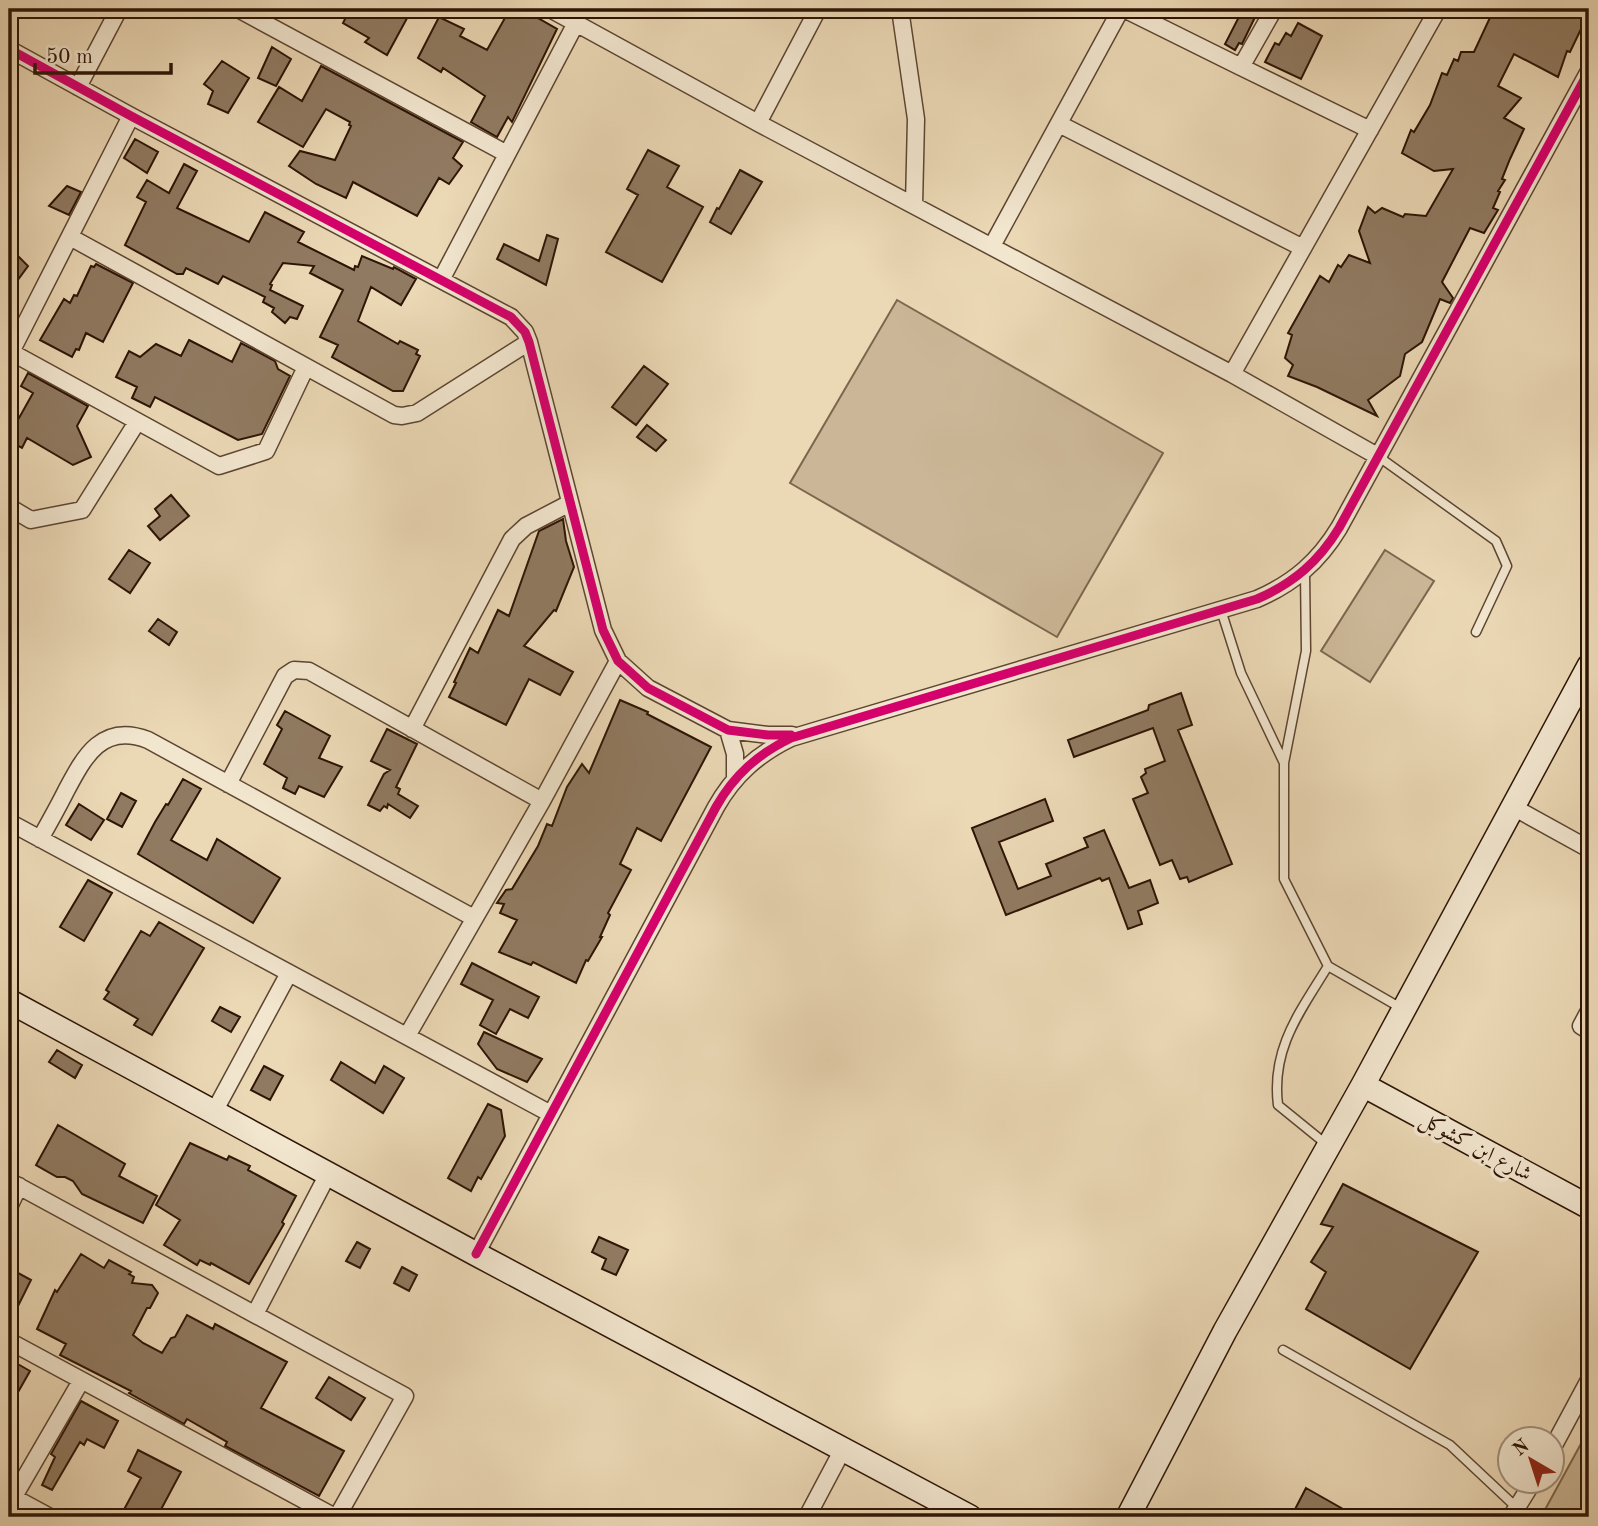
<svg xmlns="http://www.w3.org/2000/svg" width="1598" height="1526" viewBox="0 0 1598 1526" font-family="'Old Standard TT',Amiri,serif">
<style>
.green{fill:#cbb797;stroke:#7c664e;stroke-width:2}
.building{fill:#907a61;stroke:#2d1405;stroke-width:2}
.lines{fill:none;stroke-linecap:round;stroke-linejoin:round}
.lane-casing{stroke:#5c4531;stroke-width:11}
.street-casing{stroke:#5c4531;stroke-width:19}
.secondary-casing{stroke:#2d1405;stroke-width:26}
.lane{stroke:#f2e6cf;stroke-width:8}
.street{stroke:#f2e6cf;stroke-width:16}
.secondary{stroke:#f2e6cf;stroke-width:23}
.cycleway-casing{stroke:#f2e6cf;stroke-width:13}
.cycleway{stroke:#d6006c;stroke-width:9}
.labels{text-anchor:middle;stroke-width:7;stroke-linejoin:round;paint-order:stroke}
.street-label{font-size:21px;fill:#2d1405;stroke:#f2e6cf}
</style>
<rect width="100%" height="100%" fill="#ebd8b5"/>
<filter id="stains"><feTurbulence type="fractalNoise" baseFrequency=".00286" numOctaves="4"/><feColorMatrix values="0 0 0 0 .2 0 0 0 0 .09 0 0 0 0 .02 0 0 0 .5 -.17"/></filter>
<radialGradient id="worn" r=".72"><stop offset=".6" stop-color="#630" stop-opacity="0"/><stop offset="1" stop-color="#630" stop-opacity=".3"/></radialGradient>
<path class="green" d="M 897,300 L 1163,453 L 1057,637 L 790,483 Z
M 1385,550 L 1434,581 L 1370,682 L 1321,651 Z
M 1589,1429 L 1589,1517 L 1541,1517 Z"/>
<path class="building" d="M 350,9 L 412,9 L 387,55 L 365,42 L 369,38 L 343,23 Z
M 510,9 L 522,9 L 557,29 L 512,122 L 508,117 L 497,137 L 471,122 L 485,96 L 443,68 L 441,72 L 418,58 L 439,17 L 464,29 L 460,36 L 487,50 Z
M 1243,9 L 1259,9 L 1242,44 L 1239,43 L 1235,50 L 1225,44 Z
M 1494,9 L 1589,9 L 1589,31 L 1582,27 L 1570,52 L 1567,51 L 1558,77 L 1514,54 L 1498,86 L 1521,98 L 1504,118 L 1524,129 L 1510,159 L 1502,179 L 1505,180 L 1498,191 L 1500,192 L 1493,208 L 1498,210 L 1484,233 L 1470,228 L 1442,282 L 1453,298 L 1450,303 L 1440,299 L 1422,342 L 1405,354 L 1400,376 L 1368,400 L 1377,416 L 1317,387 L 1288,376 L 1293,365 L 1285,358 L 1292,335 L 1288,333 L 1320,276 L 1329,282 L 1338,265 L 1341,267 L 1349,255 L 1370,263 L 1359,231 L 1368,207 L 1375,213 L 1382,208 L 1403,217 L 1405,214 L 1426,216 L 1453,169 L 1434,171 L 1402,153 L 1411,130 L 1414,132 L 1430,105 L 1442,73 L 1447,75 L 1454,59 L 1458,61 L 1461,52 L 1474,52 Z
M 1298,23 L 1322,36 L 1301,79 L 1265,62 L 1275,43 L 1279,45 L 1286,33 L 1291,36 Z
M 272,47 L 291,59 L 276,86 L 258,78 Z
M 222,61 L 249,78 L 228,113 L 208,104 L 213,91 L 204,84 Z
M 321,66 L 463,142 L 453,158 L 462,166 L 449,184 L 439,178 L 417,216 L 353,182 L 346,198 L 316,184 L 289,166 L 300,151 L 335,160 L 351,126 L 349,125 L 350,122 L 326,109 L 303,147 L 258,122 L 279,87 L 302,101 Z
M 135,139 L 158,152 L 147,173 L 124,158 Z
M 648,150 L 679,166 L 667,187 L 703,207 L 662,282 L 606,252 L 638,195 L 627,189 Z
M 184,164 L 197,171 L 177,208 L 249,242 L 265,212 L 304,232 L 298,242 L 354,270 L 355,266 L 358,267 L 362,256 L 393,269 L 394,267 L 416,279 L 401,305 L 371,287 L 358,321 L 398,344 L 400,341 L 418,350 L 416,354 L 420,356 L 403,391 L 393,391 L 332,357 L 338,345 L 320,337 L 343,290 L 310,273 L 314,266 L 283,263 L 270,284 L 272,285 L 270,290 L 303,306 L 297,319 L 290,317 L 285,323 L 272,312 L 274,308 L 263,302 L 265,297 L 223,276 L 218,284 L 186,268 L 183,274 L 177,274 L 125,245 L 146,202 L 137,197 L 147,180 L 169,193 Z
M 740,170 L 762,182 L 731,234 L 710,222 L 717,208 L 719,209 Z
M 67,186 L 81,192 L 69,215 L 49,206 Z
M 547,235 L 558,239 L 546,285 L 497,259 L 504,244 L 539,261 Z
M 9,247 L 28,266 L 9,292 Z
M 96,264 L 133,283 L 103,342 L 86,333 L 79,350 L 76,349 L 72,357 L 40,340 L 64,299 L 70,303 L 74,295 L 77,296 L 91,266 L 94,267 Z
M 189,340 L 232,362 L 241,343 L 275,361 L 278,369 L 290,376 L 262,434 L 238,440 L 155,397 L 150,407 L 132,398 L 137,387 L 116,377 L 129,351 L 140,357 L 156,344 L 181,356 Z
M 644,366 L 668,384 L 636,425 L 612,407 Z
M 28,373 L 88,406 L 77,426 L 91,457 L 73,465 L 27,438 L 22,448 L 9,441 L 9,413 L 19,418 L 33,393 L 21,386 Z
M 647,425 L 666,440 L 656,451 L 637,437 Z
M 171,495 L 189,516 L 160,540 L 148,526 L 160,516 L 155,509 Z
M 563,519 L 566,541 L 574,567 L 556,611 L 554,610 L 524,646 L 573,672 L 560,695 L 529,679 L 506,725 L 449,697 L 456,683 L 454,682 L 470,648 L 478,653 L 498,610 L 509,616 L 539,531 Z
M 129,550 L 150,563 L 130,593 L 109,579 Z
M 158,619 L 177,632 L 169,645 L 149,631 Z
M 1181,693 L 1192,725 L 1178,730 L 1232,864 L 1189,882 L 1187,877 L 1180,879 L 1172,860 L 1160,865 L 1133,799 L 1148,793 L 1141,777 L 1146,773 L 1145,769 L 1165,761 L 1153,728 L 1074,757 L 1068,740 L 1148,710 L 1149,705 Z
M 620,700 L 648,712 L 647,714 L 711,747 L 661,841 L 637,828 L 620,864 L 631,870 L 608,913 L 610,915 L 600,937 L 602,937 L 588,961 L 586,960 L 576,983 L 533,962 L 531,965 L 499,952 L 517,920 L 500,913 L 504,904 L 497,903 L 506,890 L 512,889 L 538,846 L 547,824 L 552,826 L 567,787 L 582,764 L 589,773 Z
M 285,711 L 330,736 L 319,758 L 342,767 L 324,797 L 299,786 L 295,794 L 283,788 L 287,778 L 264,764 L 282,729 L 277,725 Z
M 387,729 L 417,744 L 396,787 L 400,789 L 398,794 L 418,806 L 410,818 L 388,804 L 387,808 L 384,806 L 380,811 L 368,805 L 384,774 L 390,770 L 371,761 Z
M 183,779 L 201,789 L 171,840 L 207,860 L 217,839 L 280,878 L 253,923 L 138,854 L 155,822 L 166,804 L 168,805 Z
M 121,793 L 136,801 L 122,827 L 107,819 Z
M 1045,799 L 1053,821 L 999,842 L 1018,889 L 1051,876 L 1046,864 L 1088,847 L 1084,838 L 1104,830 L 1129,888 L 1150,880 L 1158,903 L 1138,911 L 1142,924 L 1128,929 L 1109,878 L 1102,881 L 1100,878 L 1006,915 L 972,828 Z
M 79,804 L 104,820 L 91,840 L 66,825 Z
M 88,880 L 112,893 L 84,941 L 60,927 Z
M 159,922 L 204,948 L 152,1035 L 134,1025 L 138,1019 L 104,999 L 109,992 L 106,990 L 141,931 L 150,936 Z
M 472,963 L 539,997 L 528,1018 L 510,1009 L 496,1034 L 480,1025 L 493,1000 L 461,984 Z
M 220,1007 L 240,1017 L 231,1032 L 212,1021 Z
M 484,1032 L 542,1059 L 527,1082 L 497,1069 L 478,1044 Z
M 57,1050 L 82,1065 L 75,1078 L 49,1062 Z
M 341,1062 L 375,1083 L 384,1066 L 404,1078 L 383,1113 L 331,1080 Z
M 264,1066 L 283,1076 L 270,1100 L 251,1090 Z
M 488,1104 L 501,1110 L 505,1136 L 481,1179 L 478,1177 L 471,1191 L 448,1178 Z
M 58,1125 L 125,1164 L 119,1176 L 157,1196 L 143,1223 L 82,1194 L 73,1181 L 65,1177 L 57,1177 L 36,1165 Z
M 190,1143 L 227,1160 L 229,1156 L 250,1166 L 248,1170 L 296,1196 L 282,1222 L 284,1224 L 249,1284 L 211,1263 L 210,1265 L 200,1260 L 197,1265 L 164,1245 L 180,1220 L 156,1205 Z
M 1343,1184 L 1478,1252 L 1410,1369 L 1306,1309 L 1326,1272 L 1311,1262 L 1333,1227 L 1321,1224 Z
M 599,1237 L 628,1250 L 616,1275 L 602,1269 L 606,1259 L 592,1252 Z
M 357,1242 L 370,1249 L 360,1268 L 346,1261 Z
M 81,1254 L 104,1268 L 109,1260 L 131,1272 L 129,1274 L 134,1277 L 132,1283 L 152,1285 L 158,1293 L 150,1308 L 147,1308 L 133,1335 L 143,1343 L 162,1353 L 171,1338 L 175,1337 L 187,1315 L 213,1329 L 215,1324 L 287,1362 L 261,1408 L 344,1451 L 319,1496 L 225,1446 L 227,1442 L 187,1419 L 184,1424 L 129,1393 L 131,1391 L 60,1355 L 66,1344 L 37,1329 L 55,1290 L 57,1292 Z
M 402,1267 L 417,1275 L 409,1291 L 394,1283 Z
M 9,1268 L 31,1280 L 9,1324 Z
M 9,1359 L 30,1371 L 9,1408 Z
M 329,1377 L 365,1398 L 351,1420 L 316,1398 Z
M 81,1401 L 118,1421 L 104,1448 L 87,1439 L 84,1445 L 80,1442 L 52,1490 L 42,1485 L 55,1457 L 51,1454 Z
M 138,1450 L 181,1472 L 157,1517 L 120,1517 L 141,1478 L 128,1471 Z
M 1306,1488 L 1357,1517 L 1291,1517 Z"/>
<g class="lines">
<defs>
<path id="lane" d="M 1379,457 L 1496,541 L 1507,566 L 1476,632
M 1221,610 L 1241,673 L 1284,763 L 1284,879 L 1328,966 L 1401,1008
M 1284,763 L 1306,651 L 1305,572
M 1326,1144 L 1278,1105 C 1271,1048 1300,1012 1328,966
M 1283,1350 L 1450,1445 L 1516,1507"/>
<path id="street" d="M 238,9 L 507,154
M 550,9 L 758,123 L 1232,374 L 1379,457
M 900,9 L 916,119 L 914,205
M 1124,9 L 1241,67
M 1274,9 L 1241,67 L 1370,130
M 9,49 L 131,116 L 511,317 L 525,332 L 529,342 L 603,630 L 618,661 L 648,688 L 728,730 L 768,735 L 792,735
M 78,87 L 119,9
M 758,123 L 818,9
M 1059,124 L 1303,248
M 70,237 L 394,415 L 402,416 L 417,413 L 529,342
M 992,246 L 1121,9
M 441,280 L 576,23
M 9,351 L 219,466 L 266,451 L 306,367
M 11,352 L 131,116
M 1232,374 L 1438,9
M 9,507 L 31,520 L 82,510 L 137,422
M 412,729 L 512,539 L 526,526 L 570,503
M 728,730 L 735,754 L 735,778
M 228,784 L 285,676 L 294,670 L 309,671 L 542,801
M 1513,807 L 1589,849
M 9,822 L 551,1114
M 40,839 C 49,823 58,807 66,791 C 84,757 102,722 148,740 L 474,918
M 1589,1011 L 1581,1026 L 1589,1031
M 407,1036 L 542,801 L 618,661
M 214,1112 L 289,973
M 9,1181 L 405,1396 L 337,1517
M 9,1207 L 19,1186
M 476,1254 L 716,807 C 734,775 758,754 791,738 L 1257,599 C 1294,583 1319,561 1339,528 L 1589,71
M 255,1314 L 328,1174
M 9,1341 L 335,1517
M 1552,1449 L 1589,1380
M 13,1497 L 50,1517
M 9,1505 L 81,1381
M 807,1517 L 843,1449
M 1511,1517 L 1534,1480"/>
<path id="secondary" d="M 9,1001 L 476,1254 L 970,1517
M 1363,1085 L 1589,1207
M 1128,1517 L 1225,1331 L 1363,1085 L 1589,666"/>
</defs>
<use href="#lane" class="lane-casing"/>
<use href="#street" class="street-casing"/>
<use href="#secondary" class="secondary-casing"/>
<use href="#lane" class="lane"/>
<use href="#street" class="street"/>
<use href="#secondary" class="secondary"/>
<defs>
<path id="cycleway" d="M 9,49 L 131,116 L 511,317 L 525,332 L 529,342 L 603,630 L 618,661 L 648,688 L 728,730 L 768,735 L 791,735
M 476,1254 L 716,807 C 734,775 758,754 791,738 L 1257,599 C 1294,583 1319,561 1339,528 L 1589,71"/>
</defs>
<use href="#cycleway" class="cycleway-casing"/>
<use href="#cycleway" class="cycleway"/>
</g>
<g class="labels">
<g class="street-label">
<text transform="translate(1476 1146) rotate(28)" y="7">شارع ابن كشوكل</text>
</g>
</g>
<rect width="1598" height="1526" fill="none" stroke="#ebd8b5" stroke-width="35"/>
<rect x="10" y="10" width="1577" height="1505" fill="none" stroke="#2d1405" stroke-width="3.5"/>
<rect x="18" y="18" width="1563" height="1491" fill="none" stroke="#2d1405" stroke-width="2"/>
<g transform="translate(1531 1460) rotate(321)"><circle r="33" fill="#f2e6cf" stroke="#a3927e" stroke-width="2"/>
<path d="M0-5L12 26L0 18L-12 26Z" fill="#8f2418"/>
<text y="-10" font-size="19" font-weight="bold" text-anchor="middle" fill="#2d1405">N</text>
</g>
<path d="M35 63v10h136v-10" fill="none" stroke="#2d1405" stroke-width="3.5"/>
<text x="46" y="63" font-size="21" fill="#2d1405" stroke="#f2e6cf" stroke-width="5" paint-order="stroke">50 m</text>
<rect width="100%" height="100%" filter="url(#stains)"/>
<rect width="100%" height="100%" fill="url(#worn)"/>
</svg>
